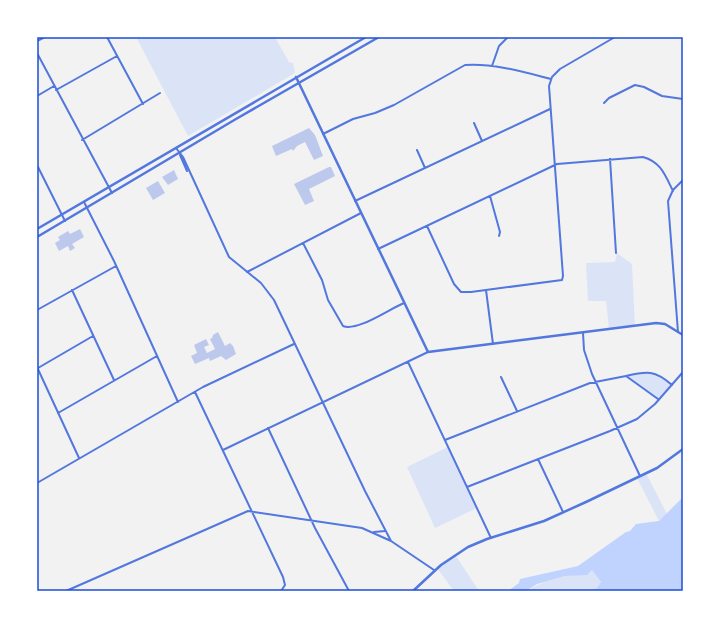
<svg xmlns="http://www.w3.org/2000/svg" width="720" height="628" viewBox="0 0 720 628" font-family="Commissioner,sans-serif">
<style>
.green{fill:#dbe4f7}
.water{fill:#bfd3fe}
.building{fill:#bdc9ec}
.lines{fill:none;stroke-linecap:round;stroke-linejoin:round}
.minor{stroke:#5277de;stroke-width:2}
.tertiary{stroke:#5277de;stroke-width:2.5}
.neatline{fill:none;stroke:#1d4ed8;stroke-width:1.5}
</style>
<rect width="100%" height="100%" fill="#f2f2f2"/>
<path class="green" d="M 136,37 L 275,37 L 289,62 L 293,63 L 295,73 L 188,136 Z
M 617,253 L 632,264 L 635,326 L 609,329 L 606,301 L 588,301 L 586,263 L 615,262 Z
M 651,372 L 672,385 L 658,400 L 626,376 Z
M 448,447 L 477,508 L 435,528 L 407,467 Z
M 646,473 L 667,514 L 659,521 L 637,478 Z
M 456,556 L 479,591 L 454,591 L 437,568 Z
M 592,570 L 601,582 L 597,588 L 590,591 L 526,591 C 538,584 551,579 565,576 C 575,574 584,577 592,570 Z"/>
<path class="water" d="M 683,497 L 682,557 L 683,591 L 590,591 L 597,588 L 601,582 L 592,570 L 587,575 L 565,576 L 537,584 L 526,591 L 508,591 L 519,583 L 520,579 L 578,566 L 626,532 L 630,531 L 636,524 L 659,521 Z"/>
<path class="building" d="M 309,128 L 315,135 L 323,156 L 314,160 L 305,142 L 297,146 L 293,151 L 292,149 L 276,156 L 272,146 Z
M 329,167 L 331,167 L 335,176 L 309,189 L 314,201 L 305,205 L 294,184 Z
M 174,170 L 178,179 L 168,185 L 162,177 Z
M 158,181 L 165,193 L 153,200 L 146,188 Z
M 80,229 L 84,237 L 72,244 L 75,248 L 70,251 L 68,246 L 59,251 L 55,243 L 60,240 L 58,237 L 68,231 L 70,234 Z
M 218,332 L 225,346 L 230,343 L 233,346 L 236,354 L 226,360 L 221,356 L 210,361 L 209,358 L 195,364 L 191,356 L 197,353 L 194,345 L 206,339 L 209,345 L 204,347 L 207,353 L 215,349 L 210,339 L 212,338 L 213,335 Z"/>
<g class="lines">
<path class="minor" d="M 107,37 L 143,104
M 37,41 L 45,37
M 37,53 L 112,193
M 492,66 L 499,46 L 508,37
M 56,90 L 117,56
M 37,96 L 54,86
M 604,103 L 609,98 L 635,85 L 644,87 L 662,96 L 683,99
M 474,123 L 482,141
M 323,134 L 353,119 L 375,113 L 394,105 L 465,65 C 493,63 524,72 551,79
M 82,140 L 160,93
M 176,148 L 183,157 L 229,257 L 261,283 L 274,300 L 365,491 L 391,541
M 417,150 L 425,168
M 180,155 L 187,171
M 610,159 L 616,253
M 37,165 L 65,221
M 490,196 L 500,232 L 499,236
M 355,201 L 550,109
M 84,202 L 114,261 L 178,402
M 427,226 L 454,284 L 461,292 L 471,292 L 562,280 L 563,276 L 549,86 L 552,77 L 560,69 L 615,37
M 303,243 L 322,280 L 328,300 L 343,326 C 357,332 389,309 404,303
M 378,249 L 557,164 L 643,157 C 661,162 665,175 673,191
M 247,272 L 361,213
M 72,290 L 114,380
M 486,290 L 493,344
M 37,310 L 116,266
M 678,332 L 668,201 L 673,190 L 683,180
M 583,333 L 584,350 L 592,374 L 640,476
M 408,362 L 491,538
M 37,367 L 79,458
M 38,368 L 93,336
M 626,376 C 647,371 655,370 672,385
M 501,377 L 517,411
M 195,392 L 283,577 L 285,585 L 281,591
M 58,413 L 157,356
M 268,428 L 315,528 L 349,591
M 445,440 L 590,383 L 626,376 L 658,399
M 223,450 L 428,352
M 538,459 L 563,512
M 37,483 L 203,387 L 294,344
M 467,487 L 610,431 L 637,419 L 655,404 L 683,372
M 374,532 L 385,531
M 66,591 L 248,511 L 362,528 L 391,541 L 434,570"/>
<path class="tertiary" d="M 296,77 L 428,352 L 656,323 L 665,324 L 683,335
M 37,229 L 366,37
M 37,237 L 236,119 L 379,37
M 37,589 L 38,591
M 413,591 L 441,565 L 468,547 L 487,539 L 544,521 L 586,502 L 657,468 L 683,449"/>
</g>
<rect width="720" height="628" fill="none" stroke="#ffffff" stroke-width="76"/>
<rect x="38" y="38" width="644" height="552" class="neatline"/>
</svg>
